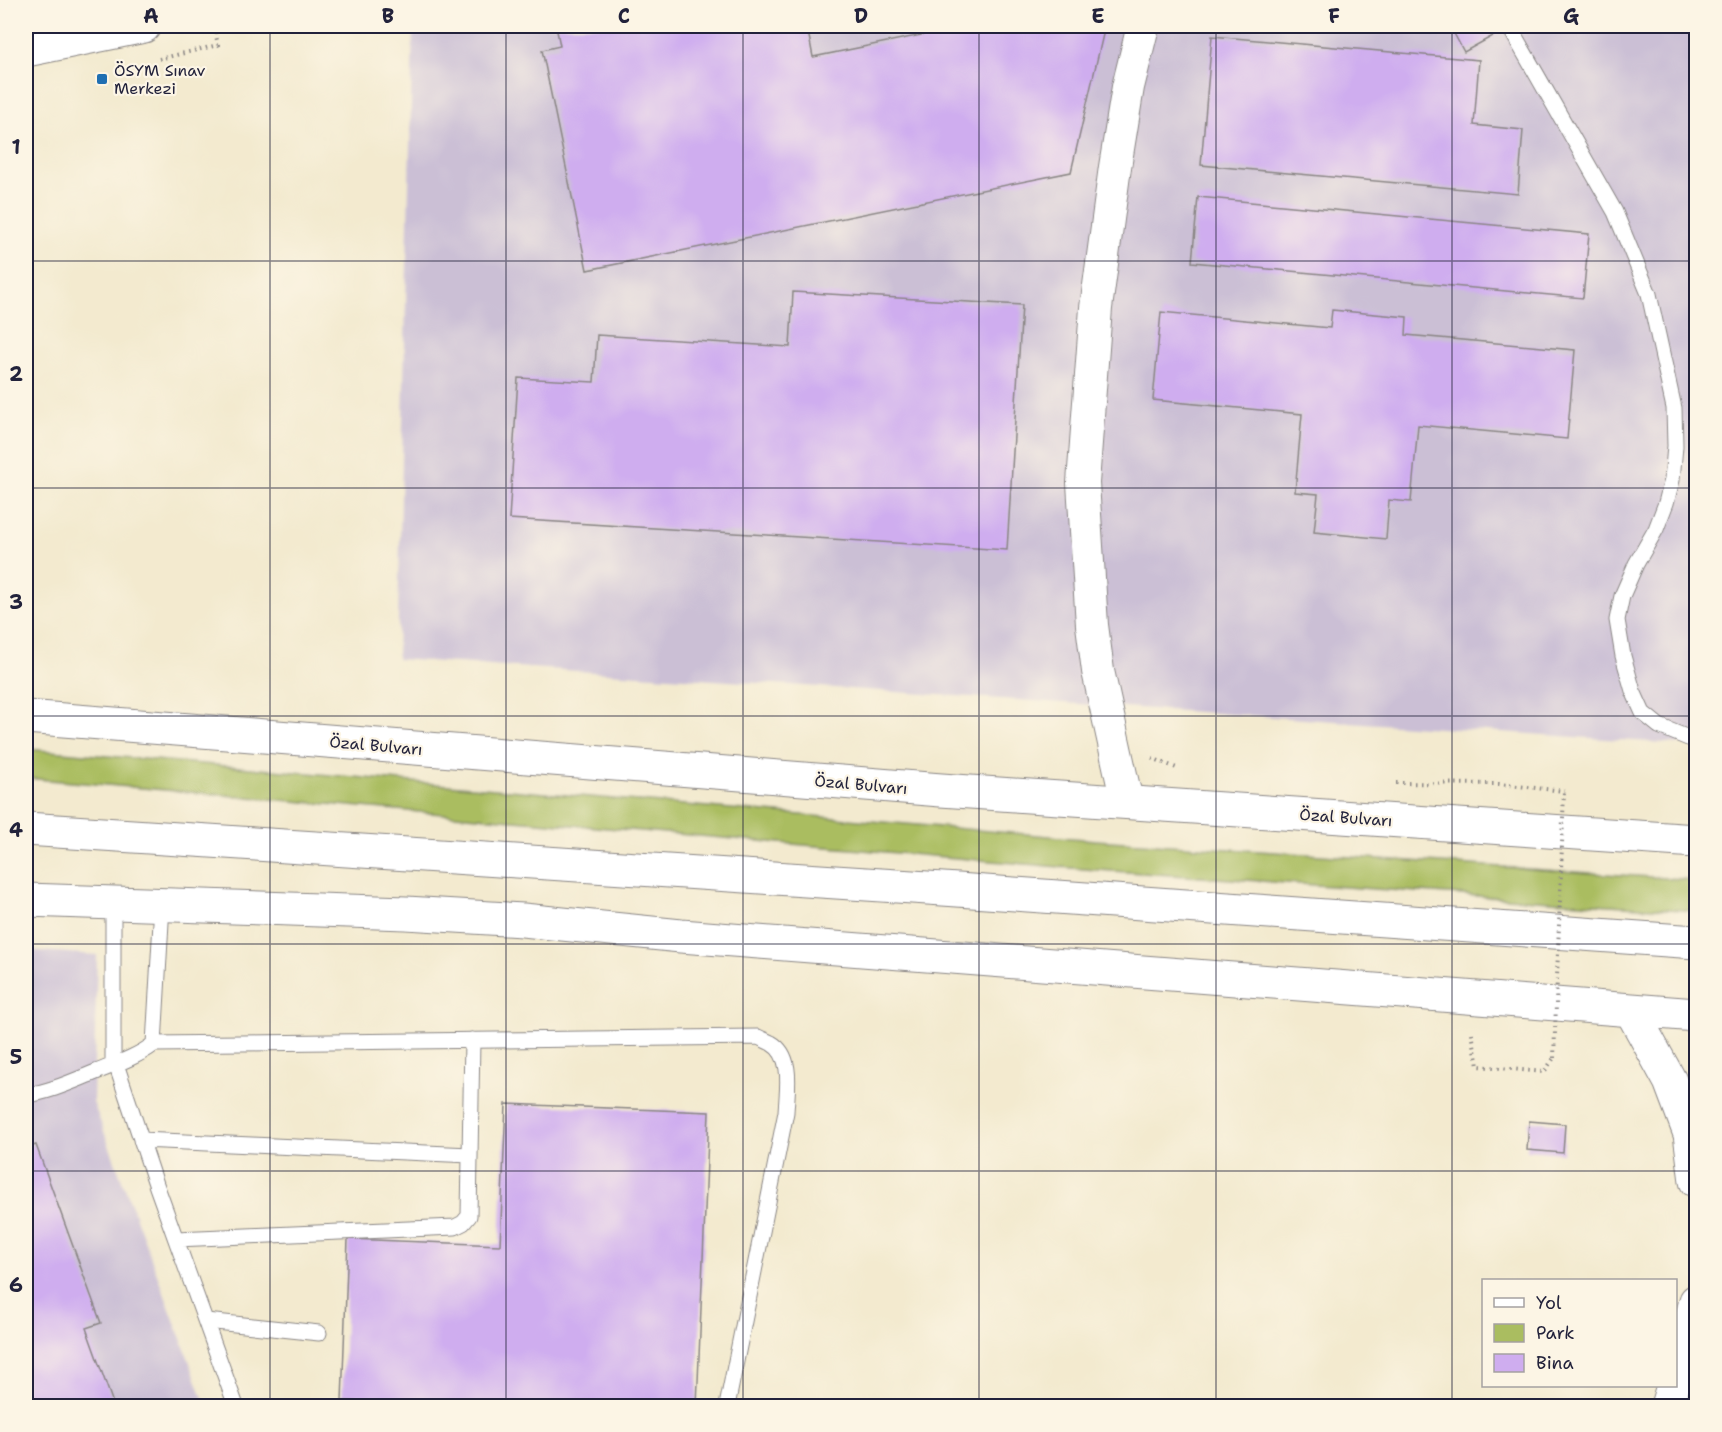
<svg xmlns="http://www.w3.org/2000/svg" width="1722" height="1432" viewBox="0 0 1722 1432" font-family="'Shantell Sans',sans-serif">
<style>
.industrial{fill:#cbbfd5}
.green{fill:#aabd60;stroke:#66704e;stroke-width:1.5}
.building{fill:#cfadef}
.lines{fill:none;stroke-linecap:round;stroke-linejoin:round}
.lane-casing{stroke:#8a8685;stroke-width:17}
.street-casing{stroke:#8a8685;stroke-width:34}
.secondary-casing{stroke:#8a8685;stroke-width:35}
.highway-casing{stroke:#8a8685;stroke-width:35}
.path{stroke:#8a8685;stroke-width:4;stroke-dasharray:1.5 4.5;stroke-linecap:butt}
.lane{stroke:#fff;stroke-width:15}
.street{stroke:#fff;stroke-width:32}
.secondary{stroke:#fff;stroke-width:33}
.highway{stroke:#fff;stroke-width:33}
.path-bridge{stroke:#8a8685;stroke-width:4;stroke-dasharray:1.5 4.5;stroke-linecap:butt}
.grid{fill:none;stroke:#22223b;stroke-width:1.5;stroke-opacity:0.55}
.poi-dot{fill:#1f6fb2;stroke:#fcf5e5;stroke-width:2}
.labels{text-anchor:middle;stroke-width:4.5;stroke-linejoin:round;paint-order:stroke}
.poi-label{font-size:16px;fill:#22223b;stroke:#fcf5e5;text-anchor:start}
.street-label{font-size:16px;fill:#22223b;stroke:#fcf5e5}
.neatline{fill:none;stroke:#22223b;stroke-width:2}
.grid-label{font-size:20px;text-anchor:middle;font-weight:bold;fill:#22223b}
</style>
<rect width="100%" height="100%" fill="#fcf5e5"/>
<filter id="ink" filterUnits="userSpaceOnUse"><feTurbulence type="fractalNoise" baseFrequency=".0167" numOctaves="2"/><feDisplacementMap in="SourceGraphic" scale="12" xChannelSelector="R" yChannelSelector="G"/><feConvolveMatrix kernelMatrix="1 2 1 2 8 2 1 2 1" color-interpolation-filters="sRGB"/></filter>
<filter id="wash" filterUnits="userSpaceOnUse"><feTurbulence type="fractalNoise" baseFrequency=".008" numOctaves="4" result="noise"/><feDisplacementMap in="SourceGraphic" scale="24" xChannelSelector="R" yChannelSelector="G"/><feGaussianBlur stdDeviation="1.35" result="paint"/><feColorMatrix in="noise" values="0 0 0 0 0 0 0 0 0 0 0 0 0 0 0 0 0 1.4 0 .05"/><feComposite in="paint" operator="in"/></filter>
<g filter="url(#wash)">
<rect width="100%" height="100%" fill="#f3eacf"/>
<path class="industrial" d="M 413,26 L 1696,26 L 1696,745 L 397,659 Z
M 26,950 L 97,955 L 93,1102 L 206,1406 L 26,1406 Z"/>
<path class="green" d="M 26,749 L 1095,840 L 1696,880 L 1696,911 L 1083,869 L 26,778 Z"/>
<g id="blocks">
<path class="building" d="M 556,26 L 807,26 L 813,57 L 956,28 L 956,26 L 1105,26 L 1071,172 L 587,270 L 542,50 L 560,46 Z
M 1450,26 L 1511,26 L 1464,52 Z
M 1212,36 L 1479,60 L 1474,125 L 1523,130 L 1518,194 L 1201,165 Z
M 1198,197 L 1589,234 L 1583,298 L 1192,262 Z
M 793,292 L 1022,305 L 1007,550 L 509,519 L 518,378 L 594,382 L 597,335 L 790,347 Z
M 1332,310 L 1407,317 L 1406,335 L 1575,350 L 1567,439 L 1418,425 L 1411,502 L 1389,500 L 1386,539 L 1314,532 L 1318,494 L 1295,492 L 1302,414 L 1153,400 L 1161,312 L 1330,328 Z
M 506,1104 L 709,1112 L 697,1406 L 460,1406 L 342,1401 L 348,1239 L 500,1245 Z
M 1529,1121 L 1565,1124 L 1563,1153 L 1527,1150 Z
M 36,1145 L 101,1323 L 86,1328 L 114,1406 L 26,1406 L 26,1148 Z"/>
</g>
</g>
<g filter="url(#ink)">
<use href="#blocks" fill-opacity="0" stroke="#8a8685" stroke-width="1.5"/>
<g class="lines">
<defs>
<path id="lane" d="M 1509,26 L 1615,212 L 1649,294 L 1674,408 L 1675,446 L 1672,480 L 1666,503 L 1656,529 L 1636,564 L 1622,596 L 1617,620 L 1623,656 L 1633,691 L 1643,713 L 1659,726 L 1688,738 L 1696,738
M 154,1044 L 758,1037 C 762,1039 767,1041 771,1043 C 794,1056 787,1090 786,1112 L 727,1406
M 116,1064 L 157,1187 L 236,1406
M 113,1065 L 113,903
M 26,1095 C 50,1092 73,1081 96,1072 C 116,1064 137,1057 154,1044 L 162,905
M 141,1140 L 470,1155
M 176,1239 L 455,1227 L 463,1223 L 469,1216 L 472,1040
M 206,1321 L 319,1333"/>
<path id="street" d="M 1127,802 L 1098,671 L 1092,625 L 1083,483 L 1096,308 L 1115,167 L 1128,87 L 1143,26"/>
<path id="secondary" d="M 26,50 L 144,26
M 26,900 L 406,913 L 523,920 L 681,936 L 1696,1015
M 1631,1010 L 1670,1081 L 1690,1134 L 1696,1181
M 1676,1375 L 1696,1301
M 1667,1406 L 1673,1386"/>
<path id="highway" d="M 26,717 L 941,790 L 1696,841
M 26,829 L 943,889 L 1696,942"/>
</defs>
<use href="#lane" class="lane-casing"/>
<use href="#street" class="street-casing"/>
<use href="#secondary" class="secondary-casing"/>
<use href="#highway" class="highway-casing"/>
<path class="path" d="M 159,59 L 218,45 L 214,26
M 1152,758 L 1179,769
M 1396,783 L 1499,784 L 1564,791
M 1472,1033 L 1478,1066 L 1544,1072 L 1554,1058"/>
<use href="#lane" class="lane"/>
<use href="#street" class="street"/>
<use href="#secondary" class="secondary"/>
<use href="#highway" class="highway"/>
<path class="path-bridge" d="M 1554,1058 L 1564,791"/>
</g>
</g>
<path class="grid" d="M 270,26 L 270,1406M 506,26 L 506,1406M 743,26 L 743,1406M 979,26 L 979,1406M 1216,26 L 1216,1406M 1452,26 L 1452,1406M 26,261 L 1696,261M 26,488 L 1696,488M 26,716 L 1696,716M 26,944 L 1696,944M 26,1171 L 1696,1171"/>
<rect class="poi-dot" x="96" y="73" width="12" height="12" rx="3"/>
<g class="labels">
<g class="poi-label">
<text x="114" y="76">ÖSYM Sınav<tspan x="114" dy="18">Merkezi</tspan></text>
</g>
<g class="street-label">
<text transform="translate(376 745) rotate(5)" y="6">Özal Bulvarı</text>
<text transform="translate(861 784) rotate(5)" y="6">Özal Bulvarı</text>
<text transform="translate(1346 817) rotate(4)" y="6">Özal Bulvarı</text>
</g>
</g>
<rect width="1722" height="1432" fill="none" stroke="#fcf5e5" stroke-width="66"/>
<rect x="1482" y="1279" width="195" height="108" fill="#fcf5e5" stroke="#a5a1a1" stroke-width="1.5"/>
<rect x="1494" y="1298" width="30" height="9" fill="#ffffff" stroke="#a5a1a1" stroke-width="1.5"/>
<text x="1536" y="1309" font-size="18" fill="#22223b">Yol</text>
<rect x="1494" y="1324" width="30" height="18" fill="#aabd60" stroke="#a5a1a1" stroke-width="1.5"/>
<text x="1536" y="1339" font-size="18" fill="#22223b">Park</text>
<rect x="1494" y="1354" width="30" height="18" fill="#cfadef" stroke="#a5a1a1" stroke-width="1.5"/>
<text x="1536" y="1369" font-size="18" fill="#22223b">Bina</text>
<rect x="33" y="33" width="1656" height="1366" class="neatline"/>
<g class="grid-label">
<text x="151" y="23">A</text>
<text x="388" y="23">B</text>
<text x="624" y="23">C</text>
<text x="861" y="23">D</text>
<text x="1098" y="23">E</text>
<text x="1334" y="23">F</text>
<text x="1571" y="23">G</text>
<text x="16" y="154">1</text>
<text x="16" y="381">2</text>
<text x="16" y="609">3</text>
<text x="16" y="837">4</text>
<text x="16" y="1064">5</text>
<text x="16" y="1292">6</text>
</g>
</svg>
